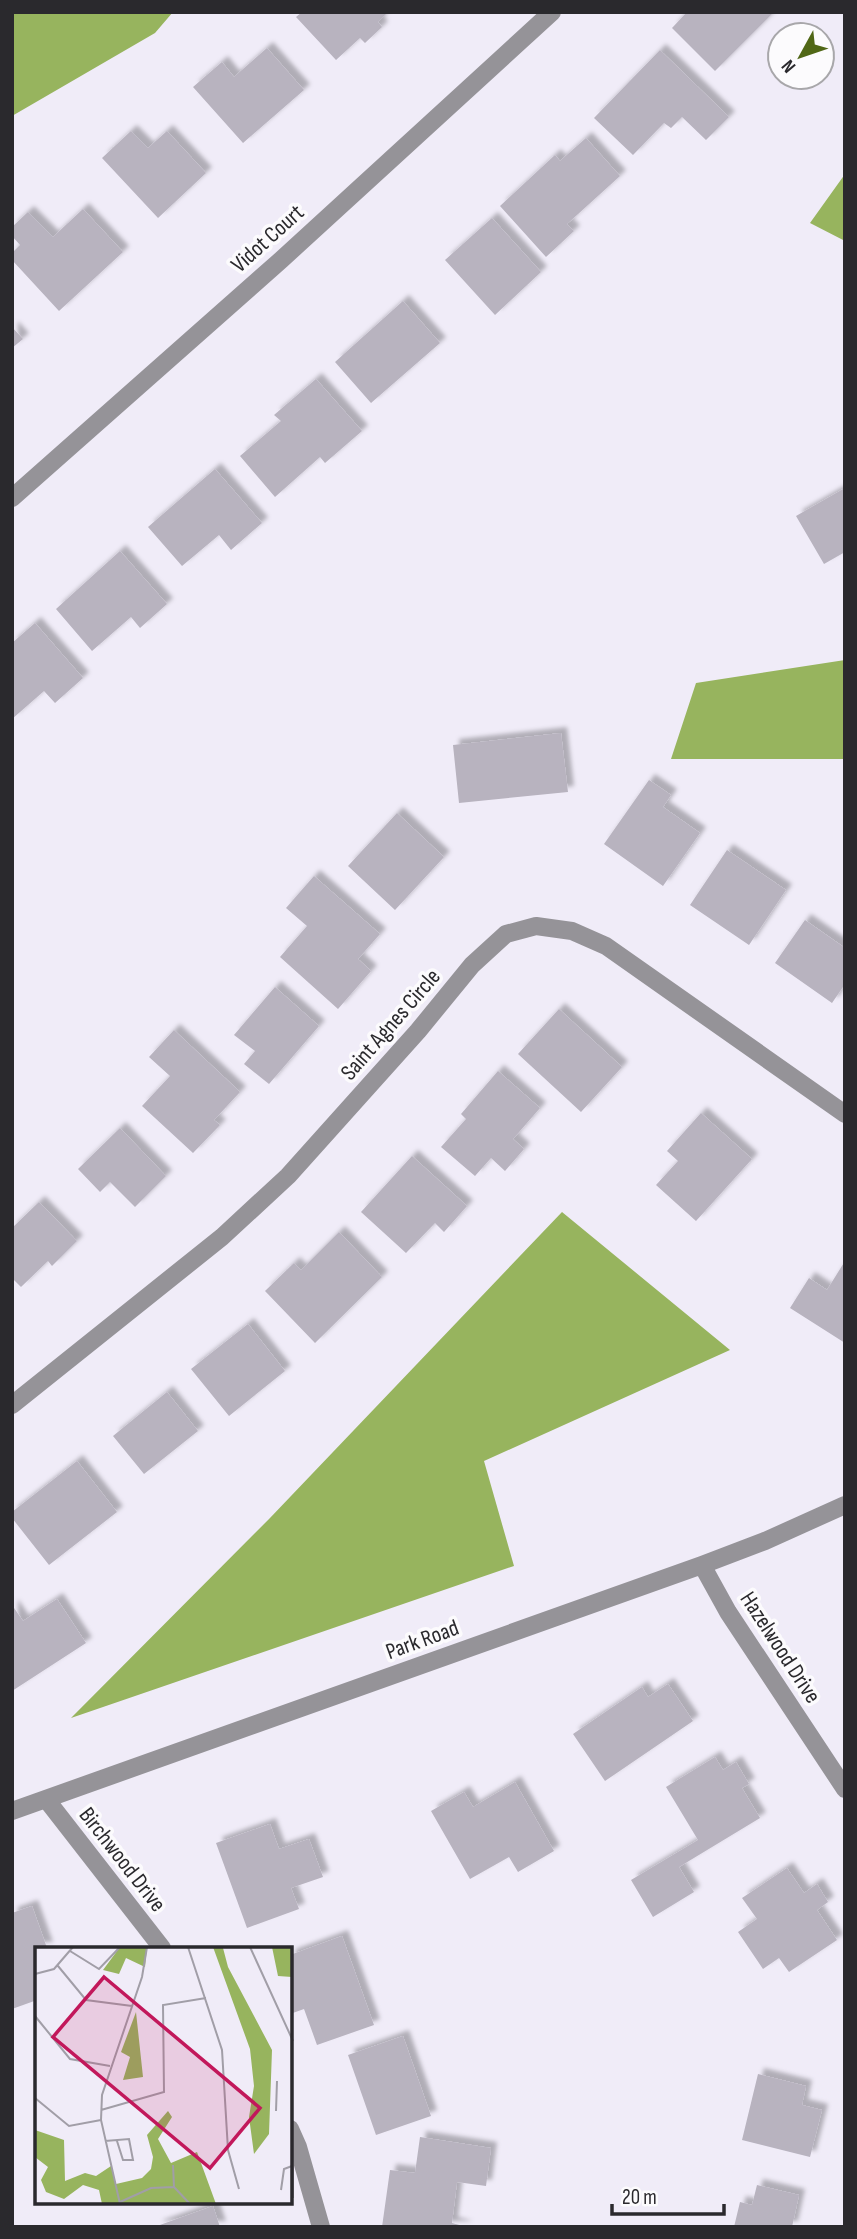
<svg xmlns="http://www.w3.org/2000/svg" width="857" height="2239" viewBox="0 0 857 2239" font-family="'Sofia Sans Condensed',sans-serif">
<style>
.forest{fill:#97b45e}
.building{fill:#b8b3bf;filter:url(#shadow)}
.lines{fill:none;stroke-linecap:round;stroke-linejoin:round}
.minor{stroke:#959398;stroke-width:18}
.labels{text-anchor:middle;stroke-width:7;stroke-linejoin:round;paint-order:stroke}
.street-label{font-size:23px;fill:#2a292d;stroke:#fcfbfd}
.inset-road{fill:none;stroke:#a19ea7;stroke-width:2}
.view{fill:#c2185b;fill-opacity:0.15;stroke:#c2185b;stroke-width:3.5}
.inset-edge{fill:none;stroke:#2a292d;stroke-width:3.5}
</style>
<defs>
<filter id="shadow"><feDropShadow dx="6" dy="-6" stdDeviation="2" flood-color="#0004"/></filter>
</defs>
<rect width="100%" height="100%" fill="#f0ecf8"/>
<path class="forest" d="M 12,12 L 173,12 L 155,33 L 12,116 Z
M 845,174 L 845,241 L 810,223 Z
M 845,660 L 845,759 L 671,759 L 696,683 Z
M 562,1212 L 730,1350 L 484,1461 L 514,1566 L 71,1718 L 270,1518 Z"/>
<path class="building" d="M 302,12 L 388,12 L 378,22 L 382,27 L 365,43 L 360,38 L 336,60 L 296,17 Z
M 687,12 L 774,12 L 715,71 L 672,28 Z
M 267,48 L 304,90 L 243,143 L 193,87 L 222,62 L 234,77 Z
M 660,50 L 729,117 L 706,140 L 682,117 L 671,128 L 664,123 L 633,155 L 594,118 Z
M 131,131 L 148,148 L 167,131 L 206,173 L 158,218 L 102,158 Z
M 586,138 L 620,176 L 567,224 L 574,231 L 546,257 L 500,206 L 555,155 L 560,161 Z
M 83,209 L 123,252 L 59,311 L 12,260 L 12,253 L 20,245 L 12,236 L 12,227 L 28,212 L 53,237 Z
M 492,218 L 541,272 L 495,315 L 445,260 Z
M 403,301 L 440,343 L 371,403 L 335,362 Z
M 12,327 L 23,339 L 12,348 Z
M 316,379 L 362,431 L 325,463 L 320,457 L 275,497 L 240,456 L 281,421 L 274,415 Z
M 215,469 L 262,523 L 231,550 L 219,535 L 182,566 L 148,527 Z
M 845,488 L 845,552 L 824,564 L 796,516 Z
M 120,551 L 167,604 L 140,628 L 131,617 L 92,651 L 56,609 Z
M 35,623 L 83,678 L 55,703 L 44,691 L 12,719 L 12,643 Z
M 561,733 L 568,792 L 459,803 L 453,745 Z
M 649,780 L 671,795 L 663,807 L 700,833 L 663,886 L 604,844 Z
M 397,813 L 444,857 L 395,910 L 348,866 Z
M 727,850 L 786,890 L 749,945 L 690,905 Z
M 314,876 L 380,934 L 358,959 L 371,971 L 338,1009 L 280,957 L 307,926 L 286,908 Z
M 805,920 L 845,948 L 845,984 L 832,1003 L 775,963 Z
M 275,987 L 319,1026 L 269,1084 L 244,1064 L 255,1051 L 234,1035 Z
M 559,1009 L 622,1067 L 581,1112 L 518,1054 Z
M 174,1030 L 240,1092 L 214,1120 L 220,1125 L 193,1153 L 142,1106 L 170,1076 L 149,1057 Z
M 498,1071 L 540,1108 L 513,1139 L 524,1149 L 505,1171 L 491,1158 L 475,1176 L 441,1147 L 466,1119 L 461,1114 Z
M 701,1113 L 752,1159 L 696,1221 L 656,1185 L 678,1161 L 667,1151 Z
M 120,1128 L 166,1176 L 135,1207 L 110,1182 L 100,1192 L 78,1169 Z
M 412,1156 L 467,1206 L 444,1232 L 435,1223 L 406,1253 L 361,1212 Z
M 39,1202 L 77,1241 L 52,1266 L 48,1261 L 21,1287 L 12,1278 L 12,1228 Z
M 339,1232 L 382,1277 L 315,1343 L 265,1291 L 294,1263 L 301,1270 Z
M 845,1261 L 845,1343 L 790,1308 L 809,1278 L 827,1290 Z
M 248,1324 L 285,1371 L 229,1416 L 191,1369 Z
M 167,1392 L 198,1431 L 144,1474 L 113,1436 Z
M 77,1461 L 117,1512 L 49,1565 L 12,1518 L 12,1512 Z
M 57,1599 L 86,1643 L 12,1691 L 12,1605 L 23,1621 Z
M 668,1684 L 693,1721 L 605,1781 L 573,1734 L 642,1687 L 648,1697 Z
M 715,1757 L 723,1770 L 736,1762 L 749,1784 L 742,1788 L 760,1818 L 679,1867 L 694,1892 L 653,1917 L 631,1880 L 698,1840 L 666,1787 Z
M 515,1782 L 554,1851 L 518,1872 L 509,1857 L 470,1879 L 431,1811 L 464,1792 L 473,1807 Z
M 270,1824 L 279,1849 L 309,1839 L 323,1877 L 291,1888 L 299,1909 L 247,1928 L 216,1843 Z
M 787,1868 L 804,1893 L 817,1884 L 828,1902 L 817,1910 L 837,1940 L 789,1972 L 779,1958 L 763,1969 L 738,1932 L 757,1919 L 742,1898 Z
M 32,1906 L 47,1948 L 37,1948 L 37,2000 L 12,2009 L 12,1913 Z
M 342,1936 L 374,2025 L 317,2045 L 304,2009 L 290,2014 L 290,1955 Z
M 403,2036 L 431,2116 L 376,2135 L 348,2055 Z
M 758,2074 L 806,2086 L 802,2105 L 822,2110 L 810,2157 L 742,2140 Z
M 420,2137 L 491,2148 L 486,2186 L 457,2182 L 452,2223 L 467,2227 L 382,2227 L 390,2170 L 415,2173 Z
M 757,2185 L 799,2195 L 792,2227 L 734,2227 L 740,2202 L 752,2205 Z
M 213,2206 L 220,2227 L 157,2227 L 157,2226 Z"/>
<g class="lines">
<path class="minor" d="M 12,498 L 281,260 L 552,12
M 12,1405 L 222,1237 L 288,1176 L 418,1031 L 472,965 L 506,934 L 536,926 L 572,931 L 606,946 L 845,1114
M 702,1565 L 728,1612 L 845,1789
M 46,1799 L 162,1948
M 12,1811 L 702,1565 L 765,1541 L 845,1505
M 290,2129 L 298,2147 L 321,2227"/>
</g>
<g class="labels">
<g class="street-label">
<text transform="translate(267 238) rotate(-42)" y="8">Vidot Court</text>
<text transform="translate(390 1024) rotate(-49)" y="8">Saint Agnes Circle</text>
<text transform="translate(422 1639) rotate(-20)" y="8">Park Road</text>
<text transform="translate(781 1647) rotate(57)" y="8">Hazelwood Drive</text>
<text transform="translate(123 1859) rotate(52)" y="8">Birchwood Drive</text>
</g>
</g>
<g transform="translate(35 1947)">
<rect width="257" height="257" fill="#f0ecf8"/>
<path d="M 85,0 L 112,0 L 110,20 L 91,11 L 84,27 L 68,23 ZM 178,0 L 188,1 L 193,20 L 237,103 L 234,187 L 219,207 L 214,170 L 219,139 L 215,102 ZM 237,0 L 257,1 L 257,30 L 243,29 ZM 101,65 L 108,130 L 88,133 L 95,110 L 86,105 ZM 133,164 L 137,170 L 123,192 L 136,216 L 162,205 L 181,257 L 67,257 L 64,243 L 48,238 L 29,252 L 11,245 L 6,233 L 13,220 L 0,210 L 0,183 L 29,193 L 30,234 L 50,226 L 61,229 L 76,219 L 81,237 L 107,231 L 116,222 L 118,210 L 112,188 Z" fill="#97b45e"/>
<path class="inset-road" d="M 153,0 L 187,103 L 193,203 L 204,242M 215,0 L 258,94M 35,4 L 64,22 L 85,0M 23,19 L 51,53 L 97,59M 0,27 L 19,22 L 38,0M 0,69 L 35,112 L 75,119M 0,151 L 34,179 L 66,173M 66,163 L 129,145 L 128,58 L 171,51M 241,164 L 242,134M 70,194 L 94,192 L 98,213 L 88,213 L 82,194M 258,216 L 258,251M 138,218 L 139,240 L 155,257M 246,243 L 249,222 L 257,219M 85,255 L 116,241 L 139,240M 85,257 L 66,173 L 67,148 L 107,30 L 112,0"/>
<path class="view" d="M 69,30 L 225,161 L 175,221 L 18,90 Z"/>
<rect width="257" height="257" class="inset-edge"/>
</g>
<rect width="857" height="2239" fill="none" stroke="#2a292d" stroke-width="28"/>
<g transform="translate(801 56) rotate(230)"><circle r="33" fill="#fcfbfd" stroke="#a8a7aa" stroke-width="2"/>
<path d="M0-5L12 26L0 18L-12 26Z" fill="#506716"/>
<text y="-10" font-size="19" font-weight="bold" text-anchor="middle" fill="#2a292d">N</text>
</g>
<path d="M612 2204v10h112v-10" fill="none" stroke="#2a292d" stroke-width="3.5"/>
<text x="622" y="2204" font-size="21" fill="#2a292d" stroke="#fcfbfd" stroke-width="5" paint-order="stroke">20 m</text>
</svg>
